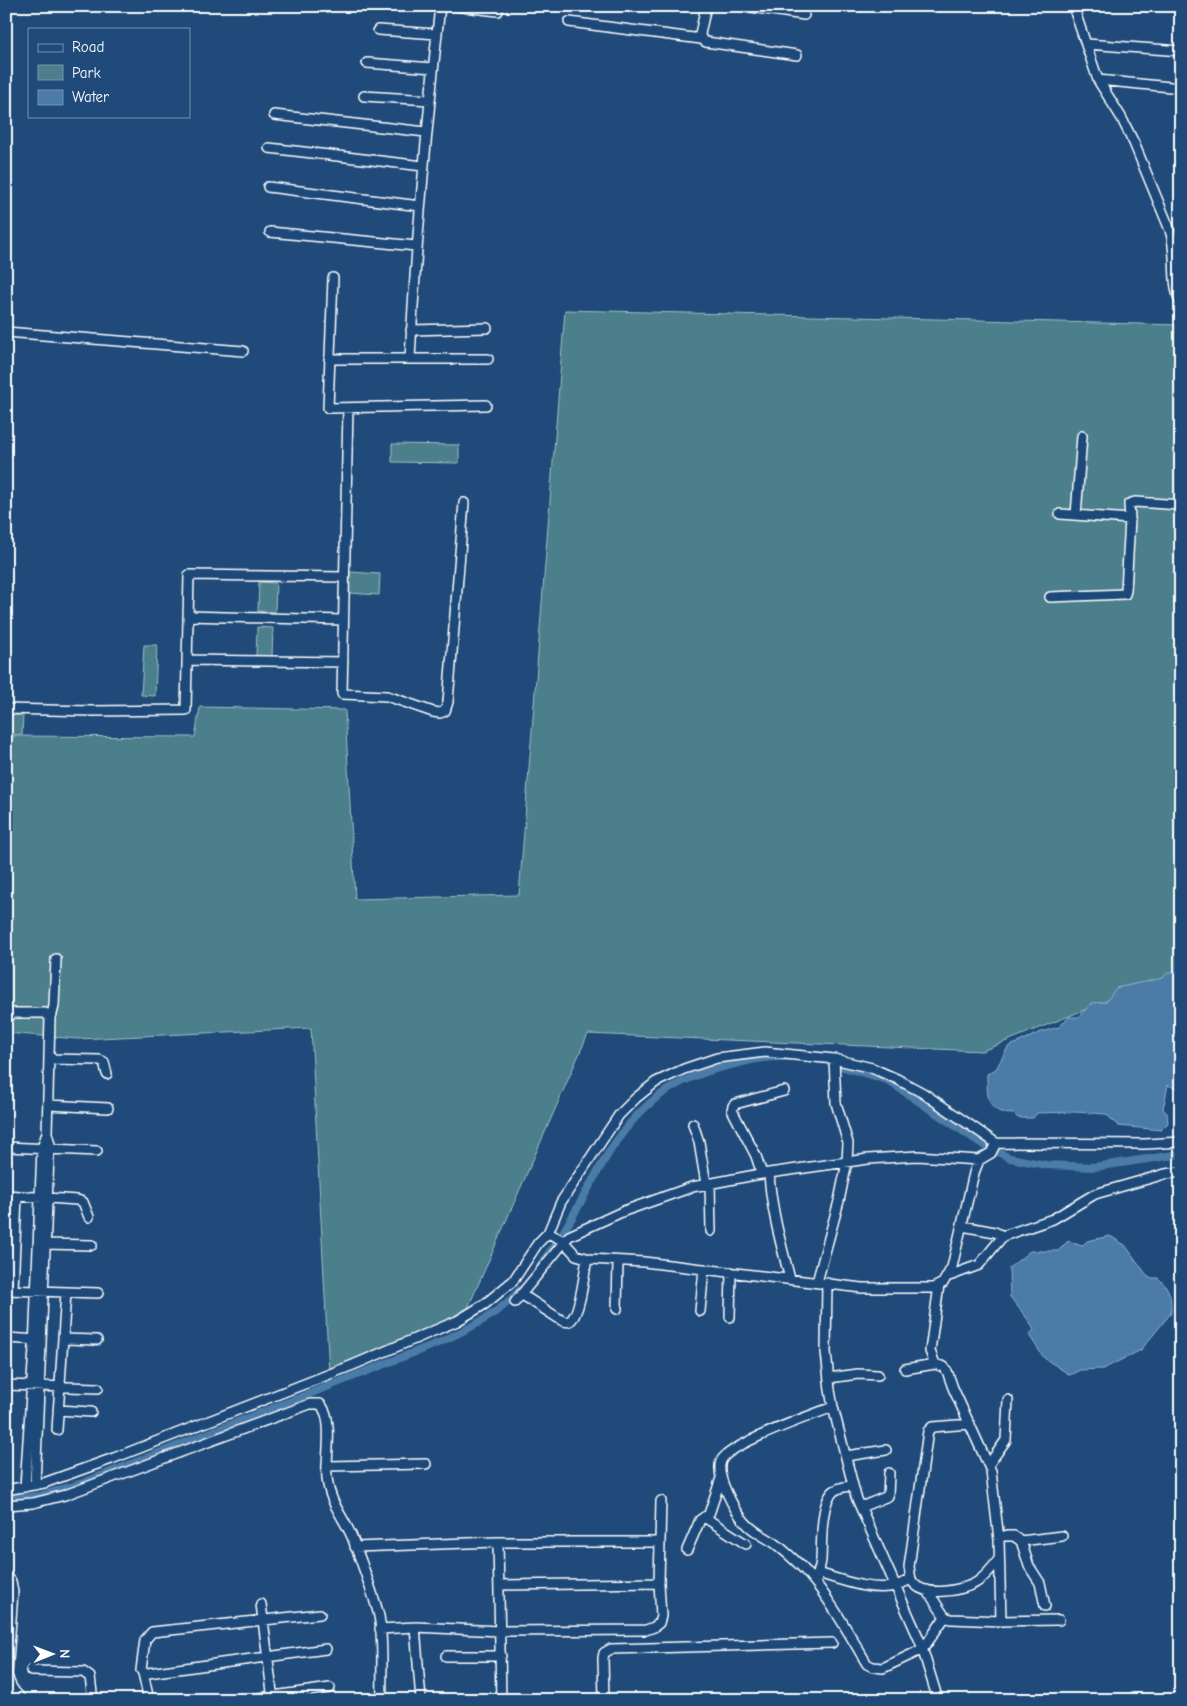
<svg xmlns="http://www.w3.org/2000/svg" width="1187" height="1706" viewBox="0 0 1187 1706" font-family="'Comic Neue',sans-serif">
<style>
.green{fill:#4c7f8b;stroke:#a6bfc5}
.water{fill:#4b7ba8;stroke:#93b0cb}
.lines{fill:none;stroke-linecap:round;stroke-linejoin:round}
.canal{stroke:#4b7ba8;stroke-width:8}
.minor-casing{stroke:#fff;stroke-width:12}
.minor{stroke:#1f4a7a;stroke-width:9}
</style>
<rect width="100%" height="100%" fill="#1f4a7a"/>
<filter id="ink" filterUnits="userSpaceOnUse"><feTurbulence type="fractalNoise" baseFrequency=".02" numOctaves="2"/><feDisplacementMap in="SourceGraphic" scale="10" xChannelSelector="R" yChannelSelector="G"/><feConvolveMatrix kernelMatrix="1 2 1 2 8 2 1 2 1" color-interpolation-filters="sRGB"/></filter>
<g filter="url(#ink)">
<path class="green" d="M 565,310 L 1181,325 L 1181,971 L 982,1051 L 588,1034 L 464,1317 L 329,1374 L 311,1028 L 78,1039 L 6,1033 L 6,736 L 195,737 L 200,707 L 345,710 L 355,899 L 519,895 Z
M 392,444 L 459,445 L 459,463 L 392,462 Z
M 350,572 L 380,574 L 379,595 L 349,593 Z
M 259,582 L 276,583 L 275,612 L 258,611 Z
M 257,627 L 273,628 L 272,657 L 256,656 Z
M 144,645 L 157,645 L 155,696 L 141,695 Z
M 8,715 L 23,715 L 22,735 L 7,734 Z"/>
<path class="water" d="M 1167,973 L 1181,973 L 1181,1091 L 1168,1085 L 1163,1109 L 1167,1113 L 1168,1123 L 1161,1130 L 1118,1126 L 1106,1114 L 1075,1112 L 1037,1113 L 1033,1118 L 1018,1118 L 1014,1114 C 986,1114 987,1095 987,1074 L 996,1069 L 1008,1047 L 1041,1032 L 1059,1027 L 1069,1017 L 1078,1017 L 1092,1003 L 1106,1002 L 1116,988 L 1163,978 Z
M 1110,1236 L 1125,1245 L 1149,1278 L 1158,1278 C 1171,1290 1171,1296 1171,1313 L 1141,1350 L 1103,1369 L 1080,1370 L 1070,1375 L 1044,1358 L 1029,1335 L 1034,1330 L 1029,1321 L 1010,1297 L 1009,1268 L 1030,1251 L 1058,1251 L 1068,1241 L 1082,1246 L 1087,1241 Z"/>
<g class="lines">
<path class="canal" d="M 830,1063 L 887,1080 L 985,1146 L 1010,1158 L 1046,1165 L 1094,1167 L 1181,1154
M 540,1266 C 549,1252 560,1239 568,1224 C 593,1183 612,1136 649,1104 C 670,1085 696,1074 723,1067 C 743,1062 764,1056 784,1057
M 6,1499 L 39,1496 L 83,1483 L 438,1343 C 468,1329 498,1315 520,1290"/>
<defs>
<path id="minor" d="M 455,6 L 498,11
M 706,6 L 700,34 L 701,39 L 706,42 L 797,55
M 745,6 L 804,15
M 1073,6 L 1098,80 L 1121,117 L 1134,143 L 1170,230 C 1178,254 1170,281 1181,304
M 569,22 L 701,39
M 378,30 L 437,34
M 1087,44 L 1181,51
M 367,63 L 433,68
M 1098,80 L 1181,88
M 364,96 L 430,100
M 274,115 L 426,132
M 269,148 L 423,166
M 268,187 L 420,206
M 270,232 L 416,246
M 333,278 L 328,408 L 486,405
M 411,330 L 487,328
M 6,332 L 243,351
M 329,359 L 488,359
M 410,359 C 416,241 427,124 440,6
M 348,408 L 342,694 L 387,696 L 433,712 L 440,713 L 445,711 L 448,702 L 464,503
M 1060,514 L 1130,519
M 1076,515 L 1082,436
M 1050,597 L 1125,594 L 1126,590 L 1130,519 L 1129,504 L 1135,502 L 1181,505
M 188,616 L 343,620
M 187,660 L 343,662
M 6,709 L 91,711 L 186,710 L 189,575 L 344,577
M 48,1016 L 52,1014 L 54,1006 L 56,959
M 6,1018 L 13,1013 L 45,1013 L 50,1018 L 47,1133
M 50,1059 L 100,1060 L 104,1062 L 107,1074
M 48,1105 L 108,1108
M 693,1124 L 699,1142 L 706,1184
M 6,1147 L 97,1151
M 769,1173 C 771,1209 781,1244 790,1279
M 762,1174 L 756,1156 L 732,1110 L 733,1106 L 735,1104 L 784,1091
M 710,1183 L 711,1231
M 6,1195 L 77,1200 L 83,1202 L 89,1217
M 962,1226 L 995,1232 L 1003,1236
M 548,1233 L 562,1240 L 576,1255 L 590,1259 L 644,1262 L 862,1288 L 933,1288 L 943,1283 L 952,1267 L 974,1173 L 979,1160
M 42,1244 L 92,1245
M 949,1276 L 979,1265 L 1003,1236 L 1053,1219 L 1095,1194 L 1165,1174 L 1181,1172
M 817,1282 L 839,1201 L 847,1162 L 848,1143 L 836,1103 L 834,1059
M 827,1283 L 826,1352 L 830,1390 L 833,1407 L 856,1497 L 920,1641 L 938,1700
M 939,1285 L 930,1351 L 935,1364 L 944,1367 L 947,1371 L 953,1388 L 991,1471 L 999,1540 L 1001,1621
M 6,1290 L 98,1293
M 13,1290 L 17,1196
M 521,1294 L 561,1320 C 565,1322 569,1323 572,1319 C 581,1309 584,1273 587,1259
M 515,1302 L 569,1236 L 624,1211 L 692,1187 L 755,1175 L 868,1159 L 917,1156 L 979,1160 L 991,1153 L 996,1143
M 617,1309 L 618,1261
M 700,1311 L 704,1269
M 730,1317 L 731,1272
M 6,1338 L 39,1340
M 63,1339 L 97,1340
M 905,1369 L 935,1364
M 829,1378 L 858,1374 L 878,1375
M 6,1385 L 98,1388
M 833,1407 C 814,1414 727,1445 721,1461 C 715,1476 735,1511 745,1522 C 753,1532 766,1537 776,1544 C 787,1553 800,1564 809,1575 C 832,1602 849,1634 867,1664 L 873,1667 L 883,1668 L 923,1649 L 945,1617
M 58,1410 L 91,1412
M 970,1424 L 932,1427 L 928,1431 L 909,1567 C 910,1571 910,1576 911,1579 C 920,1599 963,1591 977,1582 C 986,1576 993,1567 999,1559
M 57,1430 L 66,1292
M 846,1456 L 886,1450
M 989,1464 L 1006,1440 L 1008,1400
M 327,1466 L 426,1464
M 25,1487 L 34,1348 L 42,1148 L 47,1133 L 50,1144 L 49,1156 L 35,1485
M 6,1490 L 44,1483 L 114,1458 L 353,1365 L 457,1321 L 485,1304 L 513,1281 L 538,1243 L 548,1233 L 561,1202 L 619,1115 L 636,1098 L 656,1082 L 684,1069 L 717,1058 L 765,1052 L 834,1059 L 872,1068 L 897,1079 L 923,1093 L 996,1143 L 1145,1144 L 1181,1142
M 6,1505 L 33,1503 L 65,1495 L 310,1404 L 320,1404 C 335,1418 325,1460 327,1478 C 329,1502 343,1516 352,1537 C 358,1553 365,1571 370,1587 C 373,1596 377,1607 379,1616 C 384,1643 381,1672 382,1700
M 861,1507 L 888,1496 L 889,1473
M 704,1517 L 746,1544
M 999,1536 L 1014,1536 L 1021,1541 L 1029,1566 L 1040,1583 L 1045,1606
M 1021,1541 L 1062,1536
M 498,1542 L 501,1700
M 355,1547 L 496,1542 L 660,1542
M 687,1550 L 700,1520 L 709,1514 L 721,1478
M 818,1573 C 841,1580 872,1592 896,1586 C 901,1584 907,1581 911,1579
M 6,1575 L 11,1581 L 13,1592 L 7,1675 C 10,1687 14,1692 23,1700
M 816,1583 C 817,1576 820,1568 821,1560 C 822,1543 820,1502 834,1491 C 839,1487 847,1487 853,1485
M 499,1585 L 659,1583
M 927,1590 L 945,1617 L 951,1619 L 1001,1621 L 1059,1620
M 261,1604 L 273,1700
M 320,1614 L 152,1632 L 145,1640 L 141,1670 L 143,1673 L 148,1673 L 326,1649
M 415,1627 L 421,1700
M 380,1629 L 415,1627 L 500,1631 L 646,1630 L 654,1627 L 659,1623 L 661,1616 L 659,1583 L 661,1501
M 446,1656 L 501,1656
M 31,1671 L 83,1672 L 90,1677 L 93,1700
M 143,1673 L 149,1700
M 245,1700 L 330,1688
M 604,1700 L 603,1658 L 604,1653 L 611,1649 L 832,1643"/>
</defs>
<use href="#minor" class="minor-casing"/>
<use href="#minor" class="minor"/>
</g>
</g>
<rect width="1187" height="1706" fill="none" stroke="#1f4a7a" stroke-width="25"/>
<rect x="12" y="12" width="1162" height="1681" fill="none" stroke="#fff" stroke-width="2" filter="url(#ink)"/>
<rect x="28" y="28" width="162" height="90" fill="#1f4a7a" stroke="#7992af"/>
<rect x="38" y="44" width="25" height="8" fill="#1f4a7a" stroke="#7992af"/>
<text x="72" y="52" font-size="15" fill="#ffffff">Road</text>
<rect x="38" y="65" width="25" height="15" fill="#4c7f8b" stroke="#7992af"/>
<text x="72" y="78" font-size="15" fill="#ffffff">Park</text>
<rect x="38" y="90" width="25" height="15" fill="#4b7ba8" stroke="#7992af"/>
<text x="72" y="102" font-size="15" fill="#ffffff">Water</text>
<g transform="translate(52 1654) rotate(89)" stroke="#1f4a7a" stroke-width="4" paint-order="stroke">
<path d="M0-4L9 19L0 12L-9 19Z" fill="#ffffff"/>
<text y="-8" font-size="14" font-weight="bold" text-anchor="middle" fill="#ffffff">N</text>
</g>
</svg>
